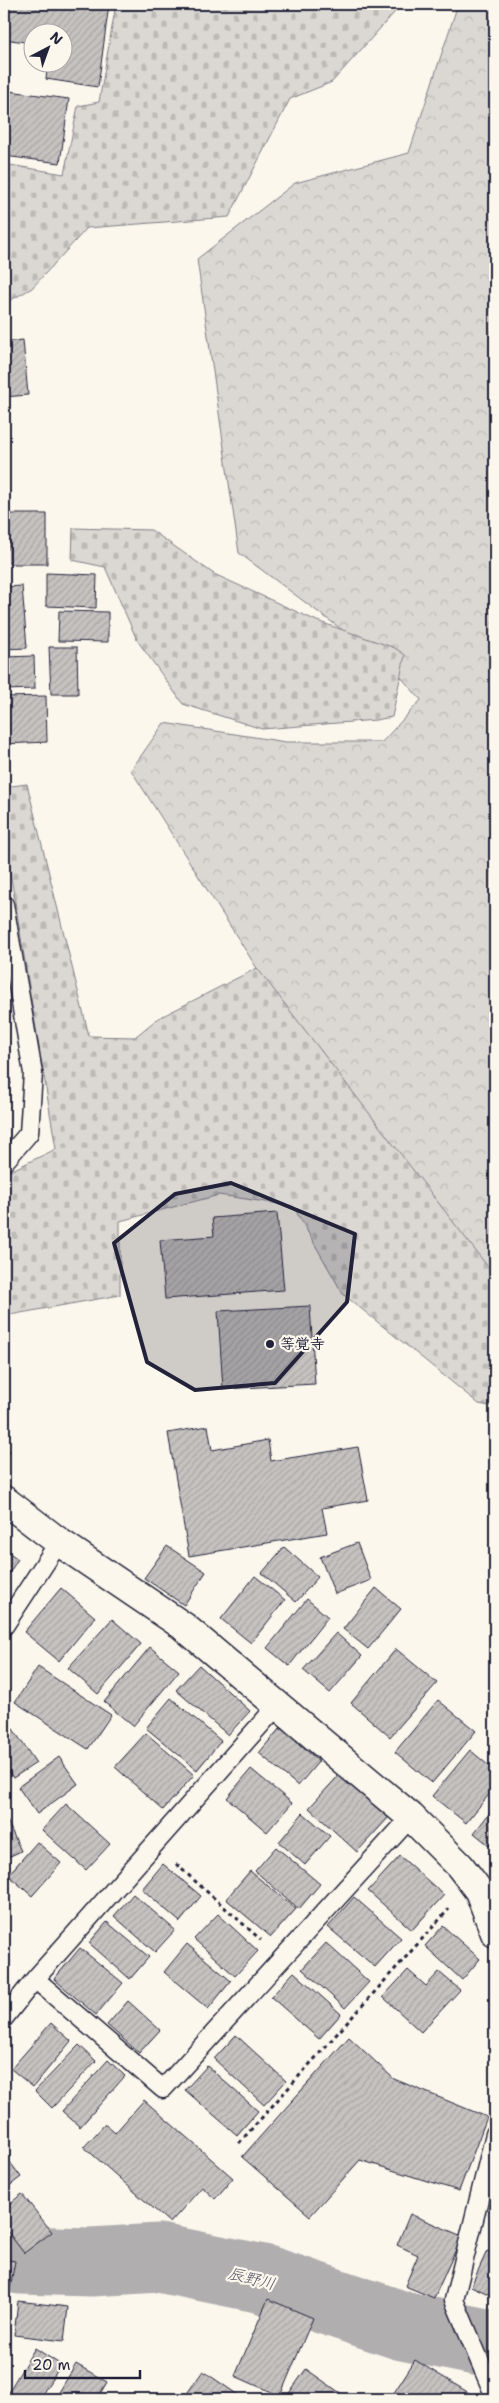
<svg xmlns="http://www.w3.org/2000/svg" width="499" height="2403" viewBox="0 0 499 2403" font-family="'Shantell Sans','Klee One',sans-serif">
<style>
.forest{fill:url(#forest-crowns);stroke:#7e7d87}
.cemetery{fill:url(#cemetery-stones);stroke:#7e7d87}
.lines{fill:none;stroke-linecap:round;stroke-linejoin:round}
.river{stroke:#b1aeb0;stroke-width:69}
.building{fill:url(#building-hatch);stroke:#22223b}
.lane-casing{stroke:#22223b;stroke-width:21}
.street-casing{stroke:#22223b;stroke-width:31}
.path{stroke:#22223b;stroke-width:3;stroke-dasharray:4 4;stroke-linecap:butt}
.lane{stroke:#fbf7ec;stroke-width:18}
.street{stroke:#fbf7ec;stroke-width:28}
.marked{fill:#22223b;fill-opacity:0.2;stroke:#22223b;stroke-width:4;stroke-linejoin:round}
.poi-dot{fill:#22223b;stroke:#fbf7ec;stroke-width:2}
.labels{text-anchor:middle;stroke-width:4.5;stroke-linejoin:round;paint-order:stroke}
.poi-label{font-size:15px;font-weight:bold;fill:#22223b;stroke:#fbf7ec;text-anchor:start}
.water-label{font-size:16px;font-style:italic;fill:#545364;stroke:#fbf7ec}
</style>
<defs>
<pattern id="forest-crowns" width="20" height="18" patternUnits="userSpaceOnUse" patternTransform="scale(1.25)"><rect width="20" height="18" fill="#dbd8d3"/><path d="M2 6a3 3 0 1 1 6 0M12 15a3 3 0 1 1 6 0" fill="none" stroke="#bcb9b6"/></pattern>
<pattern id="cemetery-stones" width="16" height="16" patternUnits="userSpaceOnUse" patternTransform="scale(1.25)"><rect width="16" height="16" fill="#dbd8d3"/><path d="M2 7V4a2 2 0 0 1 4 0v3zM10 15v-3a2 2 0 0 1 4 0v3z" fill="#bcb9b6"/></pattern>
<pattern id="building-hatch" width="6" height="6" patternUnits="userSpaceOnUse" patternTransform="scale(1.25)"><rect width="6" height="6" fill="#c6c2c0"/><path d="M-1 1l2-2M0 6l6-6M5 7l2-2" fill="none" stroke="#aaa6a6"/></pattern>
</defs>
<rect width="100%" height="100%" fill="#fbf7ec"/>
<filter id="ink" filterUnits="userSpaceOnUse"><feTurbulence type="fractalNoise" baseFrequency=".02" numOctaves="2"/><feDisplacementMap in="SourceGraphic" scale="10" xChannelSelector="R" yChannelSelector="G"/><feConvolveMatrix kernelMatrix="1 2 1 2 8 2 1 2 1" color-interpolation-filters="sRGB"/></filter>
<g filter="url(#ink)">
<path class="forest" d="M 458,4 L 495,4 L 495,1298 L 260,973 L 131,770 L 164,723 L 286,742 L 382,742 L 421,700 L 392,667 L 239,553 L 197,259 L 295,183 L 409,153 Z"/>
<path class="cemetery" d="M 116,4 L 402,4 L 332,82 L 290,99 L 229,217 L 87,228 L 32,288 L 4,304 L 4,164 L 64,174 L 78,106 L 99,102 Z
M 73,528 L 151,530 L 214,574 L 317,621 L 395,648 L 405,655 L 392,717 L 376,720 L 262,729 L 183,704 L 137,640 L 105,567 L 72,560 Z
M 27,784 L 89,1036 L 135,1037 L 157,1019 L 257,968 L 495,1276 L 495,1407 L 479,1404 L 343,1294 L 293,1206 L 219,1195 L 120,1221 L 120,1295 L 4,1316 L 4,1174 L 56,1149 L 4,835 L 4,787 Z"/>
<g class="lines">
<path class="river" d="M 4,2250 L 20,2260 L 91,2262 L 159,2258 L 263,2279 L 403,2326 L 495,2345"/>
</g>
<path class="building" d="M 5,4 L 109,4 L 98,87 L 46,79 L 48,62 L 62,62 L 62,32 L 32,32 L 32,43 L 4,39 Z
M 9,91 L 69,99 L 60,163 L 4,156 L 4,135 Z
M 23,340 L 28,395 L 4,397 L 4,342 Z
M 9,514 L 47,514 L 47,564 L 9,564 Z
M 46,573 L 97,575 L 96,608 L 46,606 Z
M 22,586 L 27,648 L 4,649 L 4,587 Z
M 59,611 L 108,612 L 108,642 L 58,641 Z
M 49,647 L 77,647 L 78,694 L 51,694 Z
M 34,656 L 35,689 L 4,690 L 4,657 Z
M 46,696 L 47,742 L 4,744 L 4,697 Z
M 4,1053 L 11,1084 L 4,1086 Z
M 277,1213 L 284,1290 L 165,1299 L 160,1240 L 214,1236 L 212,1218 Z
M 310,1306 L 315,1384 L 223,1389 L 218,1311 Z
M 208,1426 L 212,1450 L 268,1440 L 271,1461 L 358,1447 L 368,1500 L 322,1508 L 327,1533 L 189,1556 L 168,1433 Z
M 4,1447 L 10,1451 L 4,1462 Z
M 357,1543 L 371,1580 L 335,1594 L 320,1557 Z
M 167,1546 L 206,1572 L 184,1605 L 144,1578 Z
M 284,1547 L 318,1577 L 296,1602 L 262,1573 Z
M 4,1549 L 18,1559 L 4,1581 Z
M 255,1576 L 285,1600 L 251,1643 L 221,1619 Z
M 61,1588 L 95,1617 L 59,1661 L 24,1632 Z
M 376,1588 L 401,1609 L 368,1649 L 343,1629 Z
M 307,1599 L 328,1617 L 289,1666 L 267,1648 Z
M 112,1619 L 141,1644 L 98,1694 L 68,1668 Z
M 336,1633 L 362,1656 L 330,1693 L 303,1670 Z
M 150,1647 L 179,1671 L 133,1726 L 104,1702 Z
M 396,1649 L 437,1683 L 390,1737 L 351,1703 Z
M 199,1665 L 250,1711 L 228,1735 L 176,1690 Z
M 38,1667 L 111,1715 L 88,1749 L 15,1702 Z
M 171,1698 L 221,1741 L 197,1770 L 146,1728 Z
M 438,1700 L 476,1731 L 432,1783 L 395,1752 Z
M 11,1726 L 36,1763 L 13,1778 L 4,1763 L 4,1731 Z
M 280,1728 L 319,1761 L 298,1786 L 259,1753 Z
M 146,1733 L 194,1775 L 163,1810 L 115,1767 Z
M 470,1750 L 495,1771 L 495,1787 L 466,1823 L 432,1796 Z
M 59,1757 L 78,1784 L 37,1814 L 18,1787 Z
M 251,1769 L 292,1803 L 267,1832 L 227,1798 Z
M 340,1774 L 389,1817 L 357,1852 L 309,1808 Z
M 66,1804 L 110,1844 L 86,1870 L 42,1830 Z
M 495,1806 L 495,1850 L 474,1833 Z
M 303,1813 L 330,1836 L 305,1865 L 279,1842 Z
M 4,1814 L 21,1851 L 4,1859 Z
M 37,1842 L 61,1863 L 32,1896 L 8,1875 Z
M 276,1847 L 320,1884 L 299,1909 L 255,1871 Z
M 400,1856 L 444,1895 L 412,1930 L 368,1891 Z
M 163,1864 L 201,1896 L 180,1922 L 142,1889 Z
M 250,1871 L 296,1909 L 271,1937 L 226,1899 Z
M 133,1894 L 175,1930 L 155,1952 L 114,1916 Z
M 354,1897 L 401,1938 L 375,1967 L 328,1927 Z
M 218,1914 L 258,1951 L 235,1976 L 194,1939 Z
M 107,1922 L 149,1957 L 130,1979 L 89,1943 Z
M 443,1926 L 480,1959 L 462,1980 L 425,1946 Z
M 326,1943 L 369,1982 L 345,2008 L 302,1969 Z
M 187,1944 L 231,1981 L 208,2009 L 164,1972 Z
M 80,1948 L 123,1983 L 96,2015 L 54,1979 Z
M 408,1970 L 426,1986 L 439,1972 L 460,1990 L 421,2032 L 383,1997 Z
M 294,1972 L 341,2014 L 319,2039 L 271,1997 Z
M 128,2001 L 160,2030 L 139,2053 L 107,2025 Z
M 51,2023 L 71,2041 L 33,2087 L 11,2069 Z
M 236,2035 L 286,2081 L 264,2105 L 214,2059 Z
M 349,2037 L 394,2079 L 487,2117 L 459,2191 L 360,2160 L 310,2216 L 242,2157 Z
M 79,2045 L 96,2061 L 52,2108 L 35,2091 Z
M 108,2060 L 125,2076 L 80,2127 L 62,2111 Z
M 207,2066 L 258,2111 L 237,2135 L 185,2090 Z
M 144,2100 L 233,2178 L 215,2199 L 202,2187 L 170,2223 L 84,2147 L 105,2124 L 115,2133 Z
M 4,2154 L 21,2177 L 4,2190 Z
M 22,2194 L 52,2232 L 24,2253 L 4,2227 L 4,2208 Z
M 410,2214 L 462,2236 L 434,2298 L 405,2286 L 418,2255 L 397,2245 Z
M 487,2251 L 495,2254 L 495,2297 L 471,2286 Z
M 4,2259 L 15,2261 L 4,2323 Z
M 268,2299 L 313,2318 L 280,2396 L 235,2376 Z
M 18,2301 L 68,2307 L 64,2341 L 14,2335 Z
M 35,2348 L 61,2365 L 39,2399 L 4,2399 Z
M 415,2360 L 479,2399 L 390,2399 Z
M 76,2364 L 107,2382 L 97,2399 L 55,2399 Z
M 306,2369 L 349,2399 L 285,2399 Z
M 203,2371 L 244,2399 L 183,2399 Z"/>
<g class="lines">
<defs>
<path id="lane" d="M 4,904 L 33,1073 L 29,1133 L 4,1162
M 4,1626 L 59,1542
M 35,1979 L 163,2089 L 411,1817
M 4,2018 L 35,1979 L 277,1706
M 495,2134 L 454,2300 L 495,2397"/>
<path id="street" d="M 4,1500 L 59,1542 L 183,1626 L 411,1817 L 460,1866 L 479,1891 L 495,1933"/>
</defs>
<use href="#lane" class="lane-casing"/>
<use href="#street" class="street-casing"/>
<path class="path" d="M 176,1864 L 261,1940
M 239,2143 L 449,1909"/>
<use href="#lane" class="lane"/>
<use href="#street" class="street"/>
</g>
</g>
<path class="marked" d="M 231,1183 L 355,1234 L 347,1302 L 275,1383 L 195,1390 L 147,1362 L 114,1243 L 175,1194 Z"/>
<circle class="poi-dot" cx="270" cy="1344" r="5"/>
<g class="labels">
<g class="poi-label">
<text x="280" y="1349">等覚寺</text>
</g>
<g class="water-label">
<text transform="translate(252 2278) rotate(14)" y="6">辰野川</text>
</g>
</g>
<rect width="499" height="2403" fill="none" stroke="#fbf7ec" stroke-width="20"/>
<rect x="10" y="10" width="479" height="2383" fill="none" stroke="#22223b" stroke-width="2" filter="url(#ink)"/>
<g transform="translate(48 48) rotate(41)"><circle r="24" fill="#fbf7ec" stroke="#a4a2a5"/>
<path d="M0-4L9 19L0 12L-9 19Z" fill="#22223b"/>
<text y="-8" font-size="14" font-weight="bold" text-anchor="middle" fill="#22223b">N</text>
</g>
<path d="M25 2370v8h115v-8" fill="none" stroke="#22223b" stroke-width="2.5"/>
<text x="32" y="2370" font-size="15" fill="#22223b" stroke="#fbf7ec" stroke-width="4" paint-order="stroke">20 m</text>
</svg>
